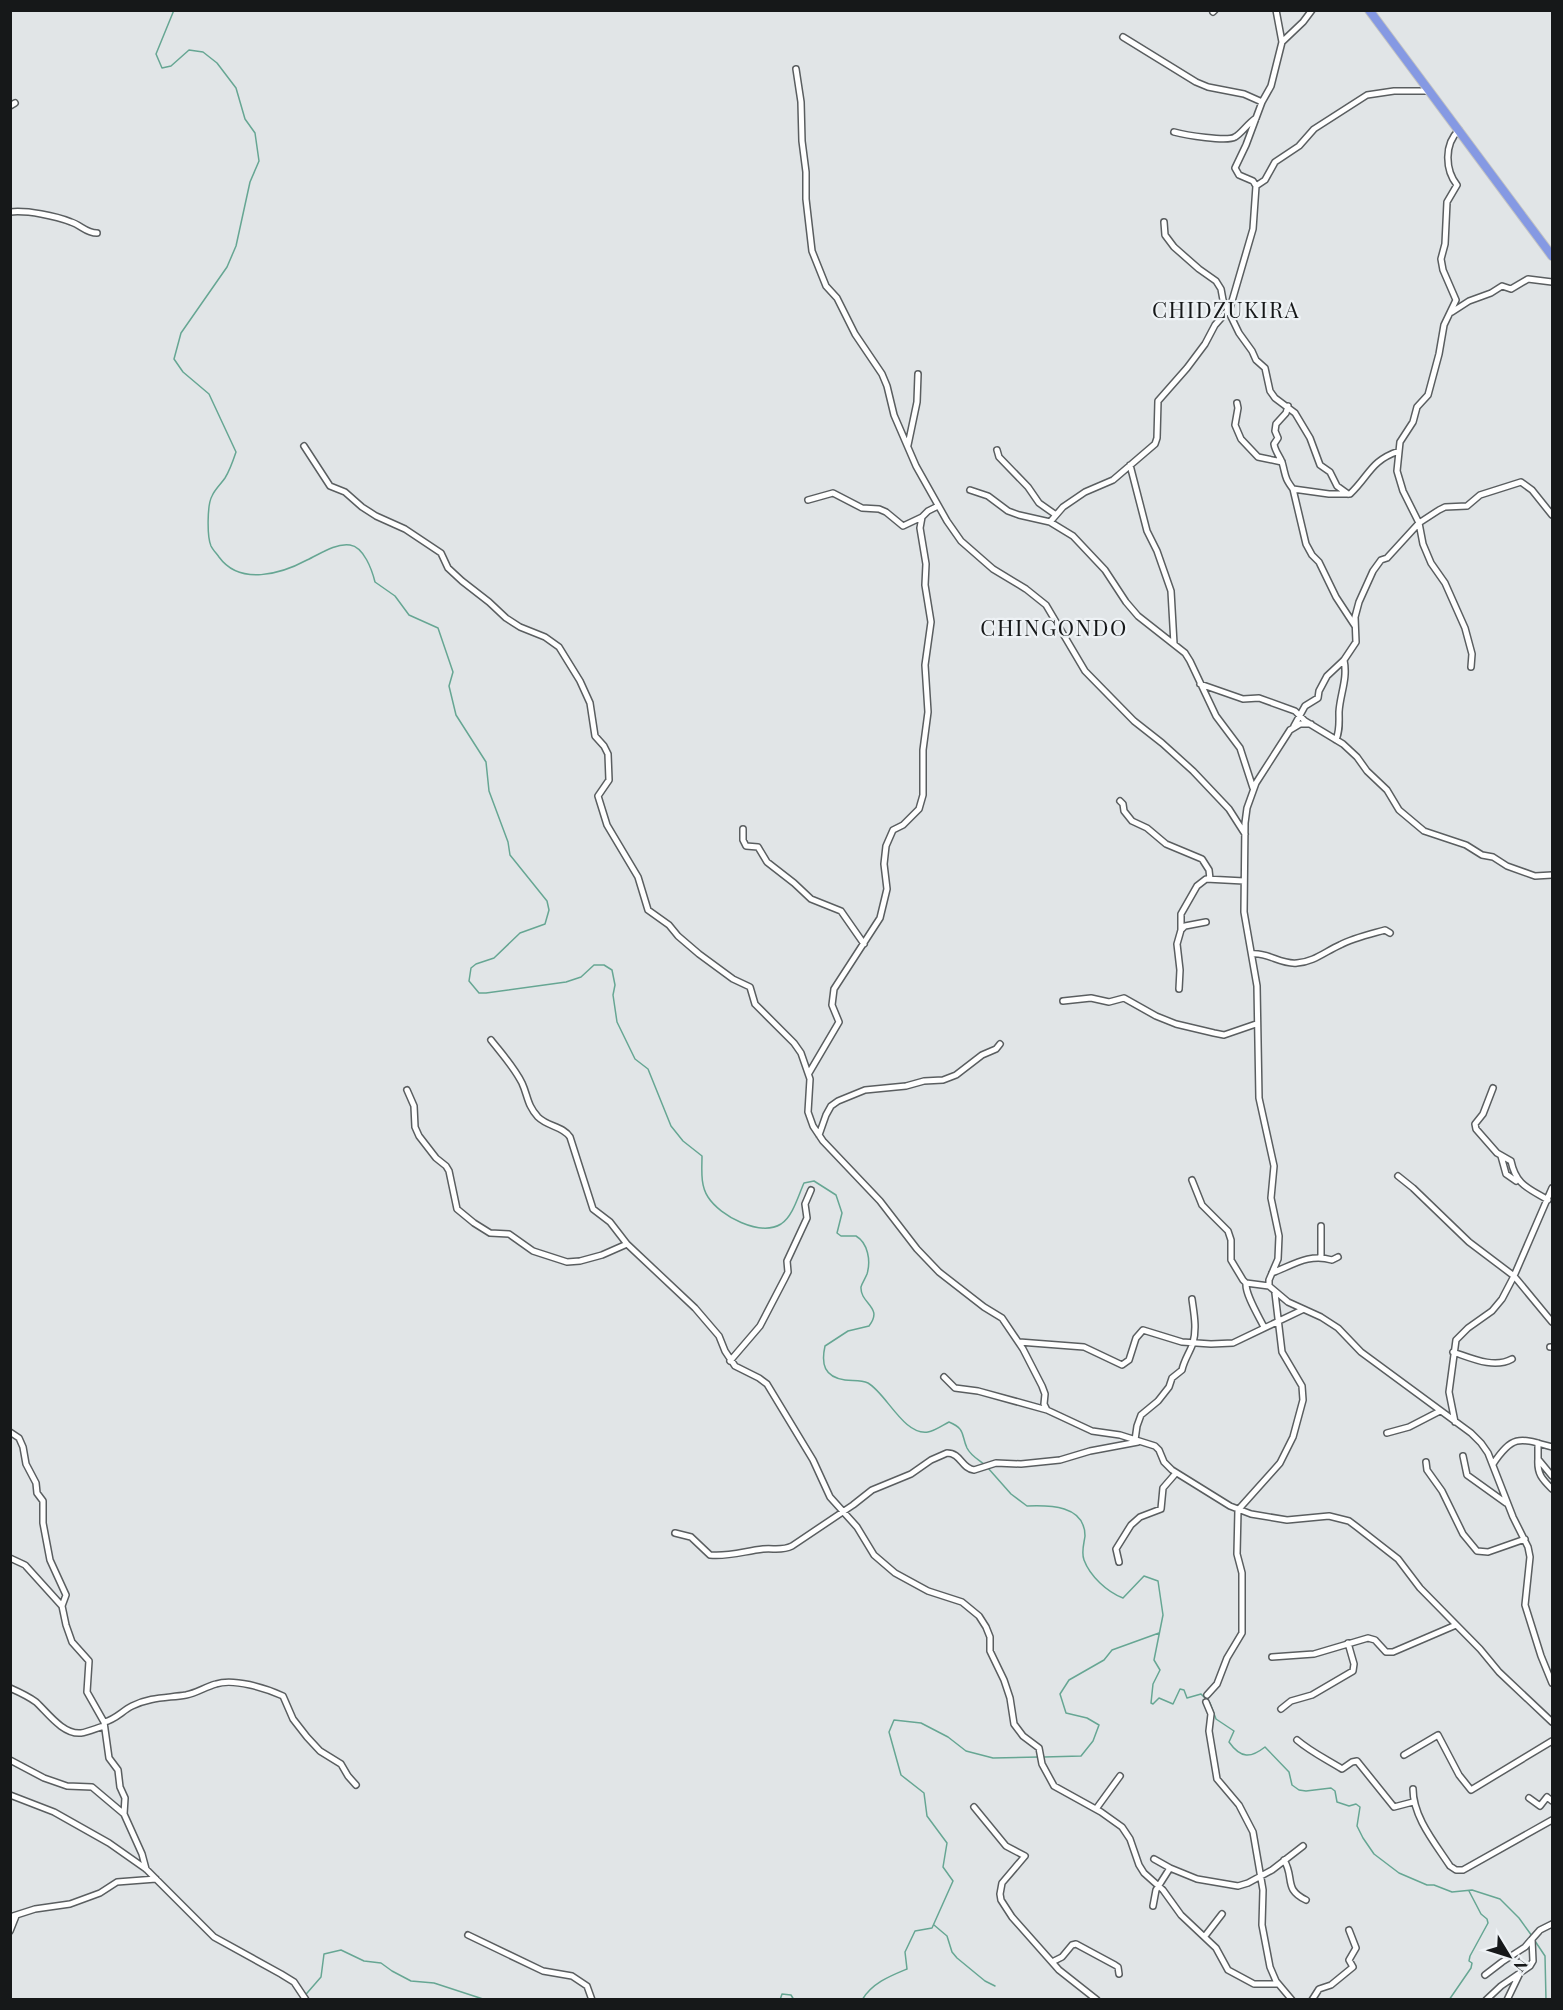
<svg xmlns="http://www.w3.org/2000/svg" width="1563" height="2010" viewBox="0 0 1563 2010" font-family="'Playfair Display',serif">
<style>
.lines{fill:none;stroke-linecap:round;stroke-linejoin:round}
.stream{stroke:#66a693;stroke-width:1.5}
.minor-casing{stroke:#5a5e60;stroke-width:8}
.highway-casing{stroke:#c2c3c3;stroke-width:10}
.minor{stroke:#fff;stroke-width:5}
.highway{stroke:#8599e3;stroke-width:8}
.labels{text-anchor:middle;stroke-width:4.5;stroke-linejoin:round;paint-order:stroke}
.quarter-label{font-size:22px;letter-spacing:1.5px;fill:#161819;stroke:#eef2f5}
</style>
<rect width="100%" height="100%" fill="#e1e5e7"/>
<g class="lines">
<path class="stream" d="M 174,10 L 156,54 L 162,68 L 171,66 L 189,50 L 203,52 L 217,63 L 236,88 L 245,119 L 255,133 L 259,161 L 250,182 L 236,246 L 227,267 L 181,333 L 174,359 L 183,372 L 209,394 L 236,452 C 233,461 230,470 225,478 C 221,484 215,489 212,496 C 207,505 207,537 211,546 C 213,550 217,554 219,557 C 240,586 281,574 307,560 C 320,554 335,543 350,545 C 364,547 372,570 375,582 L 395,596 L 409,615 L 438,628 L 453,672 L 449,686 L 456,715 L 486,762 L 489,791 L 508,842 L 510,855 L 547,901 L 549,910 L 545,924 L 520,933 L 494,958 L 476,964 L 471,968 L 469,981 L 479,993 L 486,993 L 566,982 L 581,977 L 594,965 L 604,965 L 612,970 L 615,985 L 613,995 L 617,1022 L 635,1059 L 648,1069 L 671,1126 L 683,1141 L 702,1156 C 702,1169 700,1185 708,1197 C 720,1216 760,1237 781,1224 C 793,1216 798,1196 804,1183 L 814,1181 L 836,1195 L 842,1213 L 837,1233 L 841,1236 L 856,1236 C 868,1243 871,1261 867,1274 C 865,1279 862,1283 861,1287 C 860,1304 884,1307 869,1326 L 848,1331 L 825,1346 C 821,1364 824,1377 845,1380 C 853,1381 861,1380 868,1383 C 886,1393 904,1436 928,1432 C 935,1431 943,1425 949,1422 C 966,1429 961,1435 967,1448 C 971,1456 979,1460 985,1465
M 988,1468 L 1011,1494 L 1027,1506 C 1049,1505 1085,1505 1085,1536 C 1084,1544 1081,1552 1084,1560 C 1090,1576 1107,1592 1123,1598 L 1144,1576 L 1158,1581 L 1163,1615 L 1154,1660 L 1160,1670 L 1153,1684 L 1151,1703 L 1153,1704 L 1159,1698 L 1173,1704 L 1180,1689 L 1184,1690 L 1187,1698 L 1201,1694 L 1210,1703 L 1216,1719 L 1234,1731 L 1229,1742 C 1241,1759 1251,1758 1265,1747 L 1289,1772 L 1292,1785 L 1299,1790 L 1306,1791 L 1331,1788 L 1335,1791 L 1337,1802 L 1349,1806 L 1356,1804 L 1360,1807 L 1357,1826 L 1363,1838 L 1374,1854 L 1399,1873 L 1427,1885 L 1434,1885 L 1452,1892 L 1472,1890 L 1500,1899 L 1519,1918 L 1532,1936
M 1044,1757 L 1081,1756 L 1093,1741 L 1099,1725 L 1087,1718 L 1066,1713 L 1060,1694 L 1069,1680 L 1104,1660 L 1112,1650 L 1159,1633
M 934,1925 L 947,1936 L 952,1952 L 957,1958 L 985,1981 L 995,1986
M 1535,1941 L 1545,1956 L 1546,2000
M 301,2000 L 321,1977 L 324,1954 L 341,1950 L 364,1961 L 381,1963 L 392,1971 L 411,1981 L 434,1983 L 486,2000
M 780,2000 L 782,1994 L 791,1995 L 794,2000
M 862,2000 C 872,1983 890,1976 907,1969 L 905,1952 L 915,1931 L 932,1928 L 953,1881 L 943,1867 L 947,1843 L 927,1816 L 924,1793 L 901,1775 L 889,1732 L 894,1720 L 921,1723 L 948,1737 L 966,1751 L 993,1758 L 1039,1757
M 1449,2000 L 1471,1968 L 1472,1963 L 1469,1961 L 1470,1956 L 1488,1923 L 1487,1919 L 1481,1914 L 1469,1891"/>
<defs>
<path id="minor" d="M 1276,10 L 1282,42
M 1213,12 L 1215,10
M 1123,37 L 1196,82 L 1208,87 L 1244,94 L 1262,102
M 796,69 L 801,102 L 802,141 L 806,172 L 806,199 L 812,251 L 826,286 L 837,298 L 855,334 L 882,374 L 887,386 L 894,415 L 916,466 L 947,521 L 961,541 L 993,569 L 1026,589 L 1046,605 L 1085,671 L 1134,721 L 1162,743 L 1193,771 L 1229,809 L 1245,834
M 10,106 L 15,103
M 1459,130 C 1444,144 1445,170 1457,185 L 1447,202 L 1445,244 L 1441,259 L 1443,270 L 1456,300 L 1444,325 L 1439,354 L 1428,395 L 1417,407 L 1413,422 L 1400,442 L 1397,471 L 1403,491 L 1419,523 L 1423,544 L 1431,563 L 1445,583 L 1465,628 L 1472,654 L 1471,667
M 1174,132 C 1185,135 1227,142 1235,137 C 1242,133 1247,124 1256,118
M 1256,186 L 1265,180 L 1275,162 L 1299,146 L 1314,129 L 1367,95 L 1394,91 L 1429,91
M 10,212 C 27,210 56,216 71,222 C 81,225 86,233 97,233
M 1164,222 L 1165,235 L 1174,247 L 1199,269 L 1216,281 L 1221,289 L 1223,300 L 1239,333 L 1252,351 L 1256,360 L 1265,368 L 1270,391 L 1275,398 L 1295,413 L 1310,438 L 1320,465 L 1330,472 L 1337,486 L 1348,494
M 1452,312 L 1469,301 L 1491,293 L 1502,286 L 1511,289 L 1528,279 L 1552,282
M 1237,403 L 1238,408 L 1235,425 L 1241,439 L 1258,457 L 1282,462
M 1288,406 L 1286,413 L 1276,424 L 1275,431 L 1278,438 L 1274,444 C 1275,451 1279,455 1282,462 C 1286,476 1284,477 1293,489 L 1329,494 L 1350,494 C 1370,475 1370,461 1399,451
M 908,445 L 917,402 L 918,374
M 304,446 L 330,486 L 345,492 L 362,507 L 376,516 L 405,529 L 441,553 L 448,568 L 462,581 L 489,602 L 506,618 L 520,627 L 545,637 L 559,647 L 580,681 L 590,703 L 595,736 L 604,746 L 608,754 L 609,780 L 598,796 L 607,825 L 638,877 L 648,910 L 669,925 L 678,936 L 699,954 L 733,979 L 750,987 L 755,1004 L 794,1043 L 801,1053 L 810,1079 L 808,1112 L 813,1126 L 823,1141 L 880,1201 L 917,1249 L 939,1272 L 984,1307 L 1002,1318 L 1023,1349 L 1042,1386 L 1045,1394 L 1044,1404 L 1047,1410 L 1092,1431 L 1120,1435 L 1155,1446 L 1159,1450 L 1164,1462 L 1172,1470 L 1230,1506 L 1251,1514 L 1287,1520 L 1329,1516 L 1349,1521 L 1357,1527 L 1398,1559 L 1420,1588 L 1480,1649 L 1499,1672 L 1552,1722
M 997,450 L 999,457 L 1028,487 L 1039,503 L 1056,515
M 1130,465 L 1147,531 L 1157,551 L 1171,591 L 1174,644
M 1293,489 L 1306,544 L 1312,555 L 1319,562 L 1336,597 L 1355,626
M 970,490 L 988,496 L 1008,511 L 1019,515 L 1050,522 L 1073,536 L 1105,570 L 1126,602 L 1138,616 L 1185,653 L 1190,661 L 1216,716 L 1240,748 L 1253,788
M 808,500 L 833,493 L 862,508 L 879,509 L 886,512 L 903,526 L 922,517
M 1050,522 L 1063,507 L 1085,492 L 1113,480 L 1155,444 L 1157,438 L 1158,401 L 1187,368 L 1205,344 L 1215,325 L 1230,308 L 1253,229 L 1256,186 L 1253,181 L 1239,175 L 1235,168 L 1246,145 L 1262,102 L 1271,86 L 1282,42 L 1303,22 L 1312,10
M 1200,684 L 1243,699 L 1259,698 L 1295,711 L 1305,721 L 1343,744 L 1357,757 L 1367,771 L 1387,790 L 1399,810 L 1424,831 L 1466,845 L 1482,855 L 1493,857 L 1507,866 L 1535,876 L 1552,875
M 1311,724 L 1300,724 L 1290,730 L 1256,783 L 1247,808 L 1245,823 L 1244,912 L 1257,986 L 1259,1098 L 1274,1166 L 1271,1198 L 1279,1236 L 1278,1259 L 1269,1280 L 1269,1286 L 1288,1302 L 1321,1317 L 1338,1328 L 1361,1352 L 1471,1433 L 1481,1443 L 1488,1453 L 1513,1517 L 1528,1547 L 1530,1557 L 1525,1605 L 1541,1656 L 1552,1683
M 1294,726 L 1305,706 L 1318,698 L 1319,691 L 1327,676 L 1344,660 L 1356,642 L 1355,617 L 1359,602 L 1373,571 L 1381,560 L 1387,558 L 1419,523 L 1439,510 L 1445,507 L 1467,506 L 1480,495 L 1521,482 L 1532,490 L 1552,515
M 1336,740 C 1340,730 1339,723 1339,712 C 1340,694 1348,679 1344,660
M 1120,801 L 1123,804 L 1124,811 L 1132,821 L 1147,828 L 1166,844 L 1202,859 L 1209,870 L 1210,879
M 743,829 L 743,840 L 746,846 L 758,847 L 767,862 L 794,883 L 811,899 L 841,911 L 864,944
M 1181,930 L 1185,926 L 1206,922
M 1252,954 C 1268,952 1281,965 1297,963 C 1314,962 1326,951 1340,945 C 1353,938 1371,934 1385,930 L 1390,933
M 1179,989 L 1180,970 L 1177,944 L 1181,930 L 1181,914 L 1197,886 L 1206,879 L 1244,881
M 1063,1001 L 1091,998 L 1109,1002 L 1124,998 L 1156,1016 L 1176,1024 L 1214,1033 L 1224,1035 L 1256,1024
M 491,1040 C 502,1054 514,1067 522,1083 C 528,1096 527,1105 538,1117 C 548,1127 563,1126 570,1137 L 593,1209 L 610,1222 L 627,1244 L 695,1308 L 719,1336 L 725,1351 L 735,1366 L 759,1378 L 767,1384 L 813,1460 L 830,1497 L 857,1527 L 874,1555 L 895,1573 L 928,1591 L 962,1602 L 979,1616 L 986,1627 L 990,1637 L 990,1651 L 1004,1680 L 1010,1698 L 1014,1724 L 1023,1736 L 1039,1748 L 1042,1764 L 1054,1786 L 1101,1812 L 1122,1827 L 1130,1839 L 1139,1865 L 1144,1873 L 1163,1890 L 1181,1915 L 1216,1948 L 1228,1970 L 1254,1984 L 1278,1984
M 809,1073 L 839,1022 L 832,1005 L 834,989 L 880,918 L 887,889 L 884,864 L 886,846 L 893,830 L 903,825 L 919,809 L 923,795 L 923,750 L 928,712 L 925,665 L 931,622 L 925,585 L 926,564 L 920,528 L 922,517 L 928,511 L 938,506
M 1493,1088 L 1483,1114 L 1475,1124 L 1476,1129 L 1497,1153 L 1511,1161 C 1516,1185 1528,1188 1548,1200
M 407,1090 L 414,1106 L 415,1127 L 419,1136 L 436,1158 L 446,1166 L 449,1171 L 457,1209 L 474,1223 L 490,1233 L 509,1234 L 533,1251 L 567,1262 L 580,1261 L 602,1255 L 627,1244
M 819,1135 L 826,1115 L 831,1106 L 838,1101 L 865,1090 L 906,1086 L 924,1081 L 943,1080 L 956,1075 L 982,1055 L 996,1049 L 1000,1044
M 1501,1156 L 1506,1174 L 1516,1181
M 1398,1176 L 1413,1188 L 1469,1242 L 1514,1276 L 1552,1322
M 1192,1180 L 1202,1205 L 1228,1231 L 1231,1240 L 1231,1260 L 1243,1280 L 1246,1283 L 1269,1286
M 1321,1256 L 1321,1226
M 1272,1273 C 1293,1265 1309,1253 1332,1260 L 1338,1257
M 1246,1283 C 1245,1294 1258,1315 1264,1327
M 1019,1342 L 1084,1347 L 1122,1365 L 1129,1360 L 1136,1338 L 1143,1330 L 1182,1342 L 1211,1344 L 1233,1343 L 1302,1310
M 1550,1347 L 1552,1347
M 1453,1352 C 1471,1358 1494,1369 1512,1359
M 730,1361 L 760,1326 L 785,1278 L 788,1272 L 787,1261 L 807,1218 L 805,1204 L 811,1190
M 944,1377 L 955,1388 L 978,1391 L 1047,1410
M 1455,1422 L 1449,1392 L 1456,1340 L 1468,1328 L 1492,1311 L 1502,1299 L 1514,1276 L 1552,1188
M 10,1432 L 19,1438 L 23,1447 L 26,1464 L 36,1483 L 37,1493 L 43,1501 L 43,1523 L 50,1560 L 66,1595 L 62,1606
M 1387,1433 L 1409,1427 L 1440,1411
M 1135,1440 L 1137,1426 L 1141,1415 L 1158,1401 L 1169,1387 L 1172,1378 L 1182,1370 C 1184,1360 1190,1352 1193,1343 C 1197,1328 1194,1314 1192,1299
M 1538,1443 L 1538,1459 L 1552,1476
M 1463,1456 L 1467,1475 L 1506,1503
M 1538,1459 C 1537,1474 1542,1479 1552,1489
M 1426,1462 L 1427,1470 L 1442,1491 L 1463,1534 L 1477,1551 L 1488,1552 L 1525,1539
M 1493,1464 C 1513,1434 1520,1438 1552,1447
M 675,1533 L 691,1537 L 710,1555 C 728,1557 745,1551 763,1549 C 774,1548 782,1551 792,1546 L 853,1505 L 872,1490 L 911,1474 L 931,1460 L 947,1453 C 961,1453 961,1468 974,1470 L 996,1463 L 1021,1464 L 1060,1460 L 1090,1451 L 1138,1442
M 10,1558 L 25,1565 L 62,1606 L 66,1625 L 72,1642 L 89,1661 L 87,1692 L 104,1722 L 109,1758 L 118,1770 L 120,1787 L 125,1798 L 124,1814 L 142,1854 L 146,1869
M 1119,1562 L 1116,1549 L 1131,1525 L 1140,1517 L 1161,1509 L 1163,1488 L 1176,1473
M 1272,1657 L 1314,1654 L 1368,1638 L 1375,1640 L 1386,1652 L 1393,1652 L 1456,1625
M 10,1688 C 19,1692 28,1696 36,1702 C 47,1712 63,1735 81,1733 C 88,1732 97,1728 104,1726
M 1207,1695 L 1217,1684 L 1227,1658 L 1242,1633 L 1242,1573 L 1237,1554 L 1238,1510 L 1280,1463 L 1293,1437 L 1303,1400 L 1302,1386 L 1282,1352 L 1275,1293
M 1206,1702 L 1211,1714 L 1209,1731 L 1217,1779 L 1239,1805 L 1253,1832 L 1263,1890 L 1262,1925 L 1270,1967 L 1276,1981 L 1292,2000
M 1281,1709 L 1291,1701 L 1312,1695 L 1353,1671 L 1354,1664 L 1348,1643
M 104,1722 C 115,1720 122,1711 132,1706 C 150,1697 167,1698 186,1695 C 197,1693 205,1687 216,1684 C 233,1678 266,1688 283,1696 L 293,1719 L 307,1737 L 320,1751 L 341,1764 L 348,1776 L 356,1785
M 1297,1740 C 1311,1752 1326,1759 1342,1769 L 1352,1762 L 1357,1761 L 1394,1807 L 1413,1802
M 1404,1755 L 1438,1735 L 1459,1775 L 1471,1790 L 1552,1741
M 10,1760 L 44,1778 L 67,1786 L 92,1787 L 124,1814
M 1413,1789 C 1413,1817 1435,1843 1450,1866 L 1456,1870 L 1463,1870 L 1552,1820
M 10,1795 L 54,1812 L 109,1843 L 146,1869 L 214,1937 L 281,1974 L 294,1982 L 306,2000
M 1529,1798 L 1540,1806 L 1547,1797 L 1552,1801
M 974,1807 L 1006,1846 L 1025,1856 L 1002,1883 L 1000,1894 L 1001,1900 L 1012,1917 L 1059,1970 L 1097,2000
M 1096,1809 L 1120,1776
M 1154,1859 L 1170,1868 L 1197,1879 L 1238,1886 L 1248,1883 L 1272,1870 L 1303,1846
M 1284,1860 C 1295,1878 1283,1889 1306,1900
M 1153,1906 L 1156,1890 L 1170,1868
M 10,1917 L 35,1909 L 70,1904 L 100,1893 L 117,1882 L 156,1879
M 10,1931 L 16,1916
M 468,1935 L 543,1971 L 572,1976 L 587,1986 L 592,2000
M 1205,1936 L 1222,1914
M 1052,1962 L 1062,1957 L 1072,1945 L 1076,1944 L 1115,1965 L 1118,1967 L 1119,1974
M 1485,1975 L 1502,1962 L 1525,1947 L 1531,1940
M 1312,2000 L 1319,1989 L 1331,1985 L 1353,1967 L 1349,1960 L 1356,1948 L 1349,1930
M 1486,2000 L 1501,1986 L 1530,1966 L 1533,1961 L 1532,1939 L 1540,1930 L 1552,1924
M 1507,2000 L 1520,1973"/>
<path id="highway" d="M 1369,10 L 1552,256"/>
</defs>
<use href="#minor" class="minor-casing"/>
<use href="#highway" class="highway-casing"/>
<use href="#minor" class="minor"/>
<use href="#highway" class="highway"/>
</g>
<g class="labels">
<g class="quarter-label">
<text x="1226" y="318">CHIDZUKIRA</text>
<text x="1054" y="636">CHINGONDO</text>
</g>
</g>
<rect width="1563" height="2010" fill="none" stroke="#161819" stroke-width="24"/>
<g transform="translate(1509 1956) rotate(128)" stroke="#eef2f5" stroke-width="4.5" paint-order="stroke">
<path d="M0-4.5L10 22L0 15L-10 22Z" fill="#161819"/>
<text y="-9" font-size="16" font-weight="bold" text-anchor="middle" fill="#161819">N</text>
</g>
</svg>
